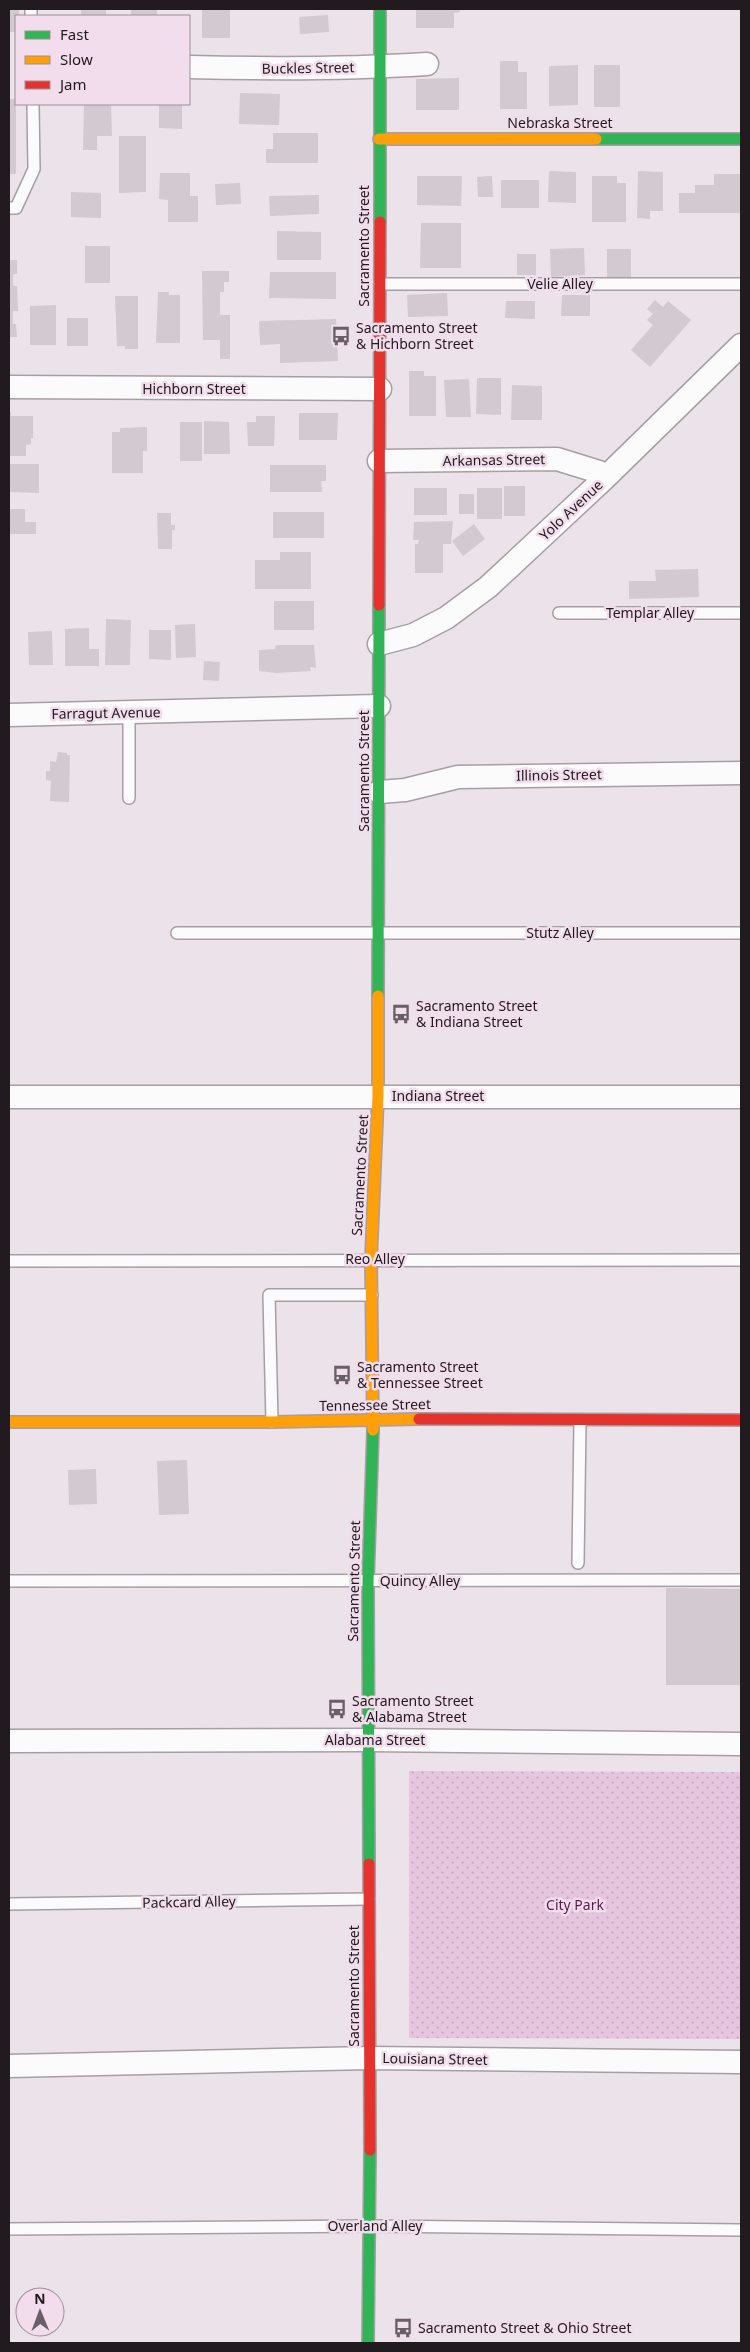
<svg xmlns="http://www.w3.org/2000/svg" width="750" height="2352" viewBox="0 0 750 2352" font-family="'Noto Sans',sans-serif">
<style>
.grass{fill:url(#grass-dots)}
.building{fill:#d2cad0}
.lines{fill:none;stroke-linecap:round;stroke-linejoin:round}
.lane-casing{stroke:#a69ea4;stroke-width:14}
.street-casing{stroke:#a69ea4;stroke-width:25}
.fast-casing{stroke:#a69ea4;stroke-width:14}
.slow-casing{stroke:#a69ea4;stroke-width:14}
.jam-casing{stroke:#a69ea4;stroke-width:14}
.lane{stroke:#fcfbfc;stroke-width:11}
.street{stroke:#fcfbfc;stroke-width:22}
.fast{stroke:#30b455;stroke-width:11}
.slow{stroke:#ff9f0a;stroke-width:11}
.jam{stroke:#e5322d;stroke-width:11}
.labels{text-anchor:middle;stroke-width:5;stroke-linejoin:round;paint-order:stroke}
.street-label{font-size:14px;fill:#211a1f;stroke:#f1ddeb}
.poi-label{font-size:14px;fill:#211a1f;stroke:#f1ddeb;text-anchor:start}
.park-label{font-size:14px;fill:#5b1950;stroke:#f1ddeb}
</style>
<defs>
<pattern id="grass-dots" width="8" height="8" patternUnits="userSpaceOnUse" patternTransform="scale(1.25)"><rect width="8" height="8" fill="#e6c5de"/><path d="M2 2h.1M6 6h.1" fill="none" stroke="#c5a9be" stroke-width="1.8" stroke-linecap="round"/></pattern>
</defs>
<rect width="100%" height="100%" fill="#ece2e9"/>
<path class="grass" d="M 409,1771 L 741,1772 L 741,2039 L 409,2038 Z"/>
<path class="building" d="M 9,9 L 19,9 L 19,16 L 16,16 L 16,32 L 9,32 Z
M 81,9 L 106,9 L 106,16 L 81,16 Z
M 131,9 L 157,9 L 157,16 L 131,16 Z
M 202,9 L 230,9 L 230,38 L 202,38 Z
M 416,9 L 460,9 L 460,12 L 454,13 L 454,28 L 416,28 Z
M 328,15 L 329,32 L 300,34 L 299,17 Z
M 500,61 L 518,61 L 518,72 L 527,72 L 527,109 L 500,109 Z
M 578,65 L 578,105 L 549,106 L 549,66 Z
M 594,65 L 620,65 L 620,107 L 594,107 Z
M 459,78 L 459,110 L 416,110 L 416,79 Z
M 240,93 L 280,94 L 279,125 L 239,124 Z
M 9,99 L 16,99 L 16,174 L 9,174 Z
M 84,104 L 111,104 L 112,136 L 97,136 L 97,150 L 83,150 Z
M 159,104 L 182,104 L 182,129 L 159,128 Z
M 273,133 L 318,133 L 318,163 L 266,163 L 266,149 L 273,149 Z
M 119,136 L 146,136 L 146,192 L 119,193 Z
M 549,171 L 576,172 L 576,203 L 548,202 Z
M 638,171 L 663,172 L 663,211 L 650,211 L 650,219 L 637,218 Z
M 160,173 L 190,173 L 190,196 L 198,196 L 198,222 L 168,222 L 168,200 L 159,199 Z
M 714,174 L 741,174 L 741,213 L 679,213 L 679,193 L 695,193 L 695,185 L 714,185 Z
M 417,176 L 462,176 L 461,206 L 417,205 Z
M 492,176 L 493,197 L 478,197 L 477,177 Z
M 592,176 L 617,176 L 617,183 L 626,183 L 626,222 L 592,222 Z
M 501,180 L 539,180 L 539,208 L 501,208 Z
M 240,183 L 241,204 L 216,205 L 215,184 Z
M 71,192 L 101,193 L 101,218 L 71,217 Z
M 319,195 L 319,214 L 270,216 L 269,196 Z
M 421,223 L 461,223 L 461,268 L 420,268 Z
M 277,231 L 321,232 L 321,260 L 277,260 Z
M 85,246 L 110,246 L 110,283 L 85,283 Z
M 584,248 L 585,275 L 551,277 L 550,249 Z
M 607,249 L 631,249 L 631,277 L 607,278 Z
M 517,254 L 536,254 L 536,275 L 517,275 Z
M 9,260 L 17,260 L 17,274 L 13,274 L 13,286 L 17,286 L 18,311 L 13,311 L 13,324 L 16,324 L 17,337 L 9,337 Z
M 202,271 L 229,271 L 229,282 L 224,282 L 224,292 L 220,292 L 220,315 L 230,315 L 230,359 L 220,359 L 220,340 L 203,340 Z
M 270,272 L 336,272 L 336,299 L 269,298 Z
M 158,292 L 169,292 L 169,295 L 180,295 L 180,343 L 156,343 Z
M 447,293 L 448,316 L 408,317 L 407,295 Z
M 562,295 L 590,295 L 590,316 L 561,316 Z
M 115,296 L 138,296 L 138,349 L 125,349 L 125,346 L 117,346 Z
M 655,300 L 663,307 L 668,301 L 691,320 L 650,367 L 631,350 L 653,325 L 647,320 L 653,314 L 647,309 Z
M 506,301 L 535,301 L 535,319 L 505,318 Z
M 56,305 L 56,345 L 30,345 L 30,306 Z
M 67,318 L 88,318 L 88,346 L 67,346 Z
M 336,319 L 338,361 L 280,363 L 280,344 L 260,345 L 259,321 Z
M 409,371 L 424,371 L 424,376 L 436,376 L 436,416 L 409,416 Z
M 477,378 L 501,378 L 501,415 L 476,414 Z
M 469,379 L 471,417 L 446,417 L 444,380 Z
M 512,385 L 542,386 L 542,420 L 511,420 Z
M 9,412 L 11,412 L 11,416 L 33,416 L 33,438 L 31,438 L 31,444 L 26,445 L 26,456 L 9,456 Z
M 299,413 L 338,413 L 337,440 L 299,440 Z
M 256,416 L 275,416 L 274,446 L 248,446 L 247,422 L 256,422 Z
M 204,421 L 229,422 L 230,454 L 204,454 Z
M 180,422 L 202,422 L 202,461 L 180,461 Z
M 147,427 L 147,451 L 143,451 L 143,473 L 112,473 L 112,432 L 120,432 L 120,428 Z
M 9,464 L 39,464 L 39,493 L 9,492 Z
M 270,465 L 326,465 L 326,481 L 321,481 L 322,492 L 270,492 Z
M 504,486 L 525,486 L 525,516 L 504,516 Z
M 414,488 L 447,488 L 447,515 L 414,515 Z
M 477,488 L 502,488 L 502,519 L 477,519 Z
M 459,494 L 474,494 L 474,514 L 459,514 Z
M 9,509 L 25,509 L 25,522 L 36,522 L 36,534 L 9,534 Z
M 273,512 L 324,512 L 324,538 L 273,538 Z
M 157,513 L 171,513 L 171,525 L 175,525 L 175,530 L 172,530 L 172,549 L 158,549 Z
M 453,521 L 451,544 L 443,544 L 443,573 L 415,573 L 415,544 L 418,544 L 419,540 L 413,540 L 414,522 Z
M 474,524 L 485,539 L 463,556 L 452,541 Z
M 280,552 L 311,552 L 311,589 L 255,589 L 255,560 L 280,560 Z
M 698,569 L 699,597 L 629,599 L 629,581 L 656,581 L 655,570 Z
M 274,601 L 314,601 L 314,630 L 274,630 Z
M 106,619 L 131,620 L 130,665 L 105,665 Z
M 195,624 L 196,657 L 176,658 L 175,625 Z
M 89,628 L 89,649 L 99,649 L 99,666 L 65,666 L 65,629 Z
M 149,630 L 171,630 L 171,660 L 149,659 Z
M 52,631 L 53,665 L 29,665 L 28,632 Z
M 276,645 L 314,645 L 316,668 L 310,667 L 311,671 L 276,673 L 259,671 L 259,650 L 275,649 Z
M 204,661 L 220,662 L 219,681 L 203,680 Z
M 58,752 L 67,753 L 67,755 L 70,755 L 69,802 L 50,801 L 51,781 L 46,780 L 46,771 L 50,771 L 50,761 L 56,762 Z
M 187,1460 L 189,1514 L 159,1515 L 157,1461 Z
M 96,1469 L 97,1504 L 69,1505 L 68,1470 Z
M 666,1588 L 741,1589 L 740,1685 L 666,1685 Z"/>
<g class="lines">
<defs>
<path id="lane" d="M 31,9 L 31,16
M 9,208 L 16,208 L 34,169 L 33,104
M 380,284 L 741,284
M 559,613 L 741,613
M 129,798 L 129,713
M 177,933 L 741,933
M 9,1261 L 741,1260
M 272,1422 L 269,1295 L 372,1295
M 578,1563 L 580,1422
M 9,1581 L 741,1580
M 9,1904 L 369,1899
M 9,2229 L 370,2226 L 741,2230"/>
<path id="street" d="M 189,67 C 268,69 348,69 427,64
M 9,387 L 380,389
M 379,461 L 557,459 L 599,472 L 605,478
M 379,644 L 413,635 L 446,618 L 488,587 L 605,478 L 741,345
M 9,715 L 379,706
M 379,792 L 405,790 L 458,777 L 741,773
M 9,1097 L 741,1097
M 9,1741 L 369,1740 L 741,1744
M 9,2066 L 369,2058 L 741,2062"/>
<path id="fast" d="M 596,139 L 741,139
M 380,222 L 380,9
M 378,996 L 379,605
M 369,1864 L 368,1581 L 373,1430
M 368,2343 L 370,2150"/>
<path id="slow" d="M 379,139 L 596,139
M 9,1422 L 272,1422 L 419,1419
M 373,1430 L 371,1259 L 378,1096 L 378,996"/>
<path id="jam" d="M 379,605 L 380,222
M 419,1419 L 741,1420
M 369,1864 L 370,2150"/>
</defs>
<use href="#lane" class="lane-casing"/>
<use href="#street" class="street-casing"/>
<use href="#fast" class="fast-casing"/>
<use href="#slow" class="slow-casing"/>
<use href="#jam" class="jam-casing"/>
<use href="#lane" class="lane"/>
<use href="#street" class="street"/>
<use href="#fast" class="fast"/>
<use href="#slow" class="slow"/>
<use href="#jam" class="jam"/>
</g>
<defs>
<symbol id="bus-bare" viewBox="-9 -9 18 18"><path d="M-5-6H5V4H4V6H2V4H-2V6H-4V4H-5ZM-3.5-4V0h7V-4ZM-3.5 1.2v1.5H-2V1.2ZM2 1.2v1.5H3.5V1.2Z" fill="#686066" stroke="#f1ddeb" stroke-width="2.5" paint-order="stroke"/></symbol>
</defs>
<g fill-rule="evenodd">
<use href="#bus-bare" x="327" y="322" width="28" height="28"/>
<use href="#bus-bare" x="387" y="1000" width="28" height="28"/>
<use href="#bus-bare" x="328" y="1361" width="28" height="28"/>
<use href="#bus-bare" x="323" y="1695" width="28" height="28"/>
<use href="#bus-bare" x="389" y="2314" width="28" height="28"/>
</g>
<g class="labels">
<g class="street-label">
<text transform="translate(308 68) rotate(-1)" y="5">Buckles Street</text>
<text x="560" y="128">Nebraska Street</text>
<text transform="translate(364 246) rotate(-90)" y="5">Sacramento Street</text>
<text x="560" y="289">Velie Alley</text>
<text x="194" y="394">Hichborn Street</text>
<text transform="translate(494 460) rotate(-1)" y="5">Arkansas Street</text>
<text transform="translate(571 510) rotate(-43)" y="5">Yolo Avenue</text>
<text x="650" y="618">Templar Alley</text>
<text transform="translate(106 713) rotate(-1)" y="5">Farragut Avenue</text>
<text transform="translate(364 771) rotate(-90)" y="5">Sacramento Street</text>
<text transform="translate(559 775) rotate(-1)" y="5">Illinois Street</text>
<text x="560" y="938">Stutz Alley</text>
<text x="438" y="1101">Indiana Street</text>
<text transform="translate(360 1175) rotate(-87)" y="5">Sacramento Street</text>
<text x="375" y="1264">Reo Alley</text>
<text transform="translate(375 1405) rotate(-1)" y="5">Tennessee Street</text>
<text transform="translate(354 1581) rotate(-89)" y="5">Sacramento Street</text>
<text x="420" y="1586">Quincy Alley</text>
<text x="375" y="1745">Alabama Street</text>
<text transform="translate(189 1902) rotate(-1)" y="5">Packcard Alley</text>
<text transform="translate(354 1986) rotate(-90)" y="5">Sacramento Street</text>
<text transform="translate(435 2059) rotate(1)" y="5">Louisiana Street</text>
<text x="375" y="2231">Overland Alley</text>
</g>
<g class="poi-label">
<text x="356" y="333">Sacramento Street<tspan x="356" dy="16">&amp; Hichborn Street</tspan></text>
<text x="416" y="1011">Sacramento Street<tspan x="416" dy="16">&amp; Indiana Street</tspan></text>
<text x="357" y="1372">Sacramento Street<tspan x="357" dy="16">&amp; Tennessee Street</tspan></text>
<text x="352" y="1706">Sacramento Street<tspan x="352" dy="16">&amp; Alabama Street</tspan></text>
<text x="418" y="2333">Sacramento Street &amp; Ohio Street</text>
</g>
<g class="park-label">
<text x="575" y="1910">City Park</text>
</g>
</g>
<rect width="750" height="2352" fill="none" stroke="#211a1f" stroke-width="20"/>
<rect x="15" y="15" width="175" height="90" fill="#f1ddeb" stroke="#9e8f99"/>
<rect x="25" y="31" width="25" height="8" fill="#30b455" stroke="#9e8f99"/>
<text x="60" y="40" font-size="15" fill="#211a1f">Fast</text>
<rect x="25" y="56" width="25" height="8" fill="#ff9f0a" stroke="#9e8f99"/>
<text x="60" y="65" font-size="15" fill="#211a1f">Slow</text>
<rect x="25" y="81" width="25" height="8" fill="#e5322d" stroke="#9e8f99"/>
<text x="60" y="90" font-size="15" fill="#211a1f">Jam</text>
<g transform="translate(40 2312) rotate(359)"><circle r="24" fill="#f1ddeb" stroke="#9e8f99"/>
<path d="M0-4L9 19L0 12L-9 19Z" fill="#686066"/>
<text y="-8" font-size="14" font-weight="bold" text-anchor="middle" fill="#211a1f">N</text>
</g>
</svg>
